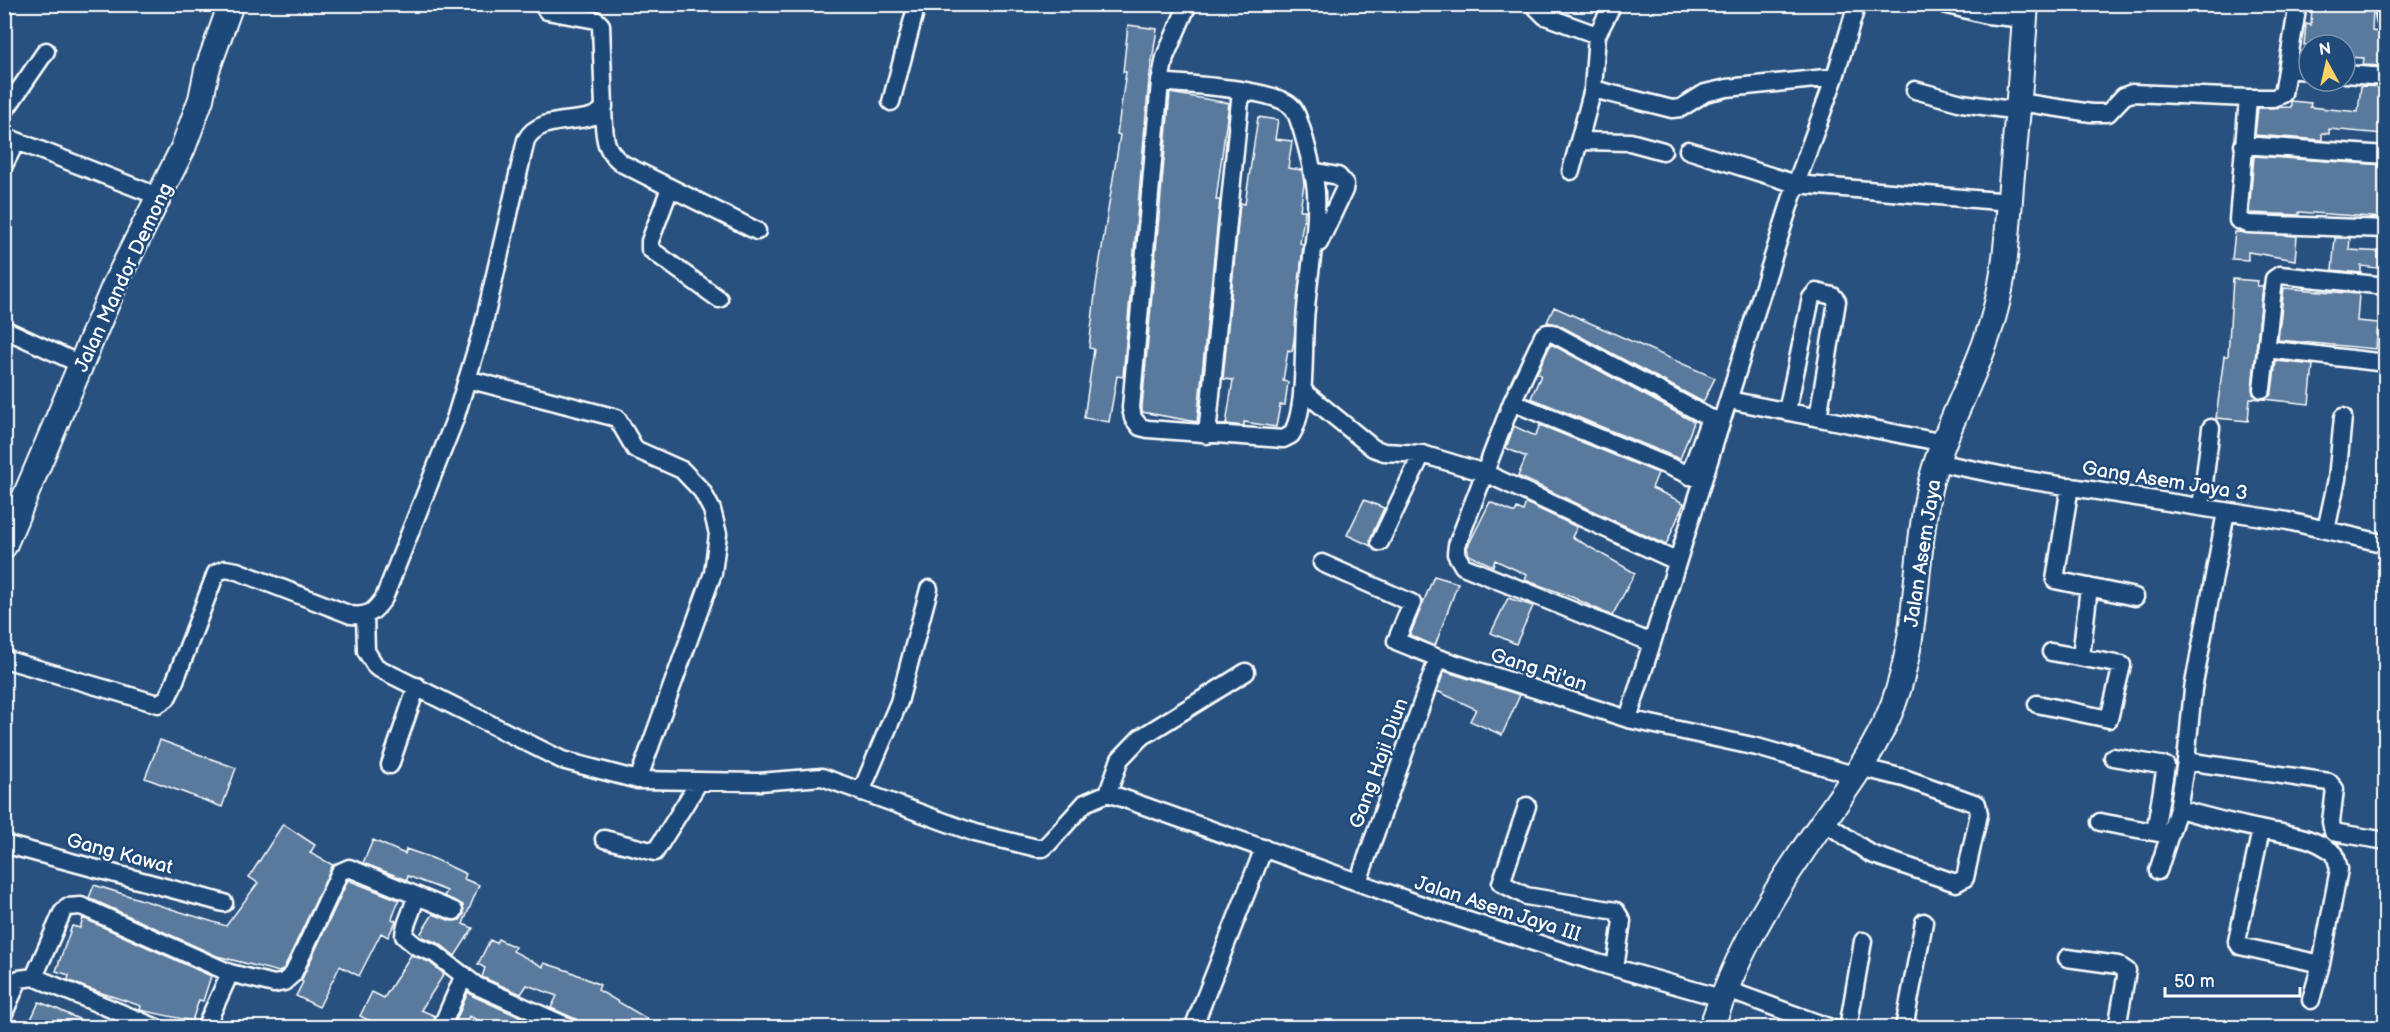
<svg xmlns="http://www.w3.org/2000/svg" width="2390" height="1032" viewBox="0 0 2390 1032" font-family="'Balsamiq Sans',sans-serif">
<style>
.building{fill:#5a7a9d;stroke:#fff;stroke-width:1.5}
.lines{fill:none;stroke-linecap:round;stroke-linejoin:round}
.minor-casing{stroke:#fff;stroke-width:21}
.secondary-casing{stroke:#fff;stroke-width:28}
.minor{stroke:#1f4a7a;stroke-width:16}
.secondary{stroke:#1f4a7a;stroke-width:24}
.labels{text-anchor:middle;stroke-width:5;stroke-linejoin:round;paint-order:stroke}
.street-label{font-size:20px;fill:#fff;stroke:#1f4a7a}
</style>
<rect width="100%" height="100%" fill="#28517f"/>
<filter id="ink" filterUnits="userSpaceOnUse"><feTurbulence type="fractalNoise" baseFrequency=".0167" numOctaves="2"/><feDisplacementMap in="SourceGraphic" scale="12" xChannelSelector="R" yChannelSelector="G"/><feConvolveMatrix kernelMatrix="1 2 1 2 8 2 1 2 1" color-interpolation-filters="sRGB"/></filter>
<g filter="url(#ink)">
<path class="building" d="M 2312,4 L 2373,6 L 2372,31 L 2385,33 L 2384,66 L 2363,65 L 2364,58 L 2345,57 L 2345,45 L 2304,45 L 2306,24 L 2311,25 Z
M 1128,25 L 1157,29 L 1149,80 L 1123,377 L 1117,376 L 1109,422 L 1084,418 L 1094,349 L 1089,348 L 1096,285 L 1120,135 L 1117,134 L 1126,72 L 1123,72 Z
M 2361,86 L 2385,87 L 2383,134 L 2329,129 L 2329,134 L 2322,133 L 2322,140 L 2255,135 L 2258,108 L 2291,107 L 2291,101 L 2311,103 L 2310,107 L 2358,112 Z
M 1170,93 L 1229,103 L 1216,200 L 1220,200 L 1197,422 L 1142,412 L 1142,407 Z
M 1258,117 L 1278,120 L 1275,139 L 1292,141 L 1288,168 L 1302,170 L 1304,184 L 1300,210 L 1305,210 L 1300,243 L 1303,244 L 1294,341 L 1292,351 L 1288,350 L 1283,381 L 1288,382 L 1285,405 L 1280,405 L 1276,427 L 1244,422 L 1244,426 L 1226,424 L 1233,380 L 1223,379 L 1240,203 L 1245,204 Z
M 2254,156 L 2385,165 L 2385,218 L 2299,212 L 2299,215 L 2249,213 Z
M 2235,232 L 2297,236 L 2295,260 L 2248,252 L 2248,260 L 2232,259 Z
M 2335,238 L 2350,238 L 2349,250 L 2385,252 L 2385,269 L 2361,266 L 2361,273 L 2332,270 Z
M 2233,279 L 2258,281 L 2257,286 L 2263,286 L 2252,388 L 2253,394 L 2260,399 L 2250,398 L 2248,421 L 2216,418 L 2224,356 L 2228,356 Z
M 2284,288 L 2359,294 L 2357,321 L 2378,323 L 2376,349 L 2278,340 Z
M 1554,307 L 1715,378 L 1703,402 L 1557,324 L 1547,322 Z
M 1551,344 L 1694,422 L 1680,459 L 1531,398 L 1541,375 L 1537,373 Z
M 2276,361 L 2313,365 L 2309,404 L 2263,399 L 2270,396 L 2272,391 Z
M 1540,425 L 1658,473 L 1652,488 L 1684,503 L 1666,545 L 1518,476 L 1526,457 L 1506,448 L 1514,426 L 1535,436 Z
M 1364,500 L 1384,508 L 1371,537 L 1371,546 L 1347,535 Z
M 1490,502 L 1515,513 L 1517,508 L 1523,511 L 1526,503 L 1577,527 L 1572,537 L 1635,573 L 1612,616 L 1572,597 L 1525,580 L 1527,575 L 1495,560 L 1493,566 L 1469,555 L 1467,548 Z
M 1434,576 L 1458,583 L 1435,646 L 1410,635 Z
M 1508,598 L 1533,606 L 1516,644 L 1491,633 Z
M 1444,671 L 1520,695 L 1502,735 L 1470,721 L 1476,709 L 1437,691 Z
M 160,740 L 236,768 L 222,807 L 145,778 Z
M 283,824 L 315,845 L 310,853 L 333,865 L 284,968 L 279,972 L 217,956 L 89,898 L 94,885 L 226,926 L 258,883 L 249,877 Z
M 373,840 L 405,854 L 406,849 L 432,858 L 466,874 L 464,879 L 479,885 L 463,924 L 473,928 L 455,956 L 440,944 L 423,937 L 421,933 L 433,914 L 451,921 L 460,920 L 464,914 L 463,905 L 444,896 L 447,891 L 408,876 L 407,880 L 363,863 Z
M 348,880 L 399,900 L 392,919 L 396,921 L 388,937 L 381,933 L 359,976 L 340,966 L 319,1007 L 296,996 L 303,982 L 301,981 Z
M 83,918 L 211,976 L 203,1001 L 199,1000 L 192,1021 L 140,1010 L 141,1006 L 84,987 L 68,980 L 69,975 L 56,971 L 72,926 L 80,928 Z
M 498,939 L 515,947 L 513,951 L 543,967 L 544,963 L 569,971 L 600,985 L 598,990 L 663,1028 L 581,1028 L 576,1019 L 551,1008 L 557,996 L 527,985 L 521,994 L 482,977 L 485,968 L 478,964 L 490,940 L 496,943 Z
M 411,955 L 429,962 L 444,974 L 421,1010 L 435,1016 L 431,1028 L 384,1028 L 360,1016 L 372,992 L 384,998 Z
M 468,992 L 473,996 L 544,1028 L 495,1028 L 469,1016 L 464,1028 L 453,1028 Z
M 39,1002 L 55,1008 L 98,1028 L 27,1028 Z"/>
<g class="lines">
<defs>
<path id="minor" d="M 1533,4 L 1545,16 L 1597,35
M 1944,4 L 1987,15 L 2025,19
M 2298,4 L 2283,94 L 2274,98 L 2248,98 L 2238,220 L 2248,224 L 2386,229
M 2383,4 L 2386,23
M 2288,69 L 2309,71
M 2345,74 L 2386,77
M 1160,82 C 1187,85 1277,88 1293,108 C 1301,119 1315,177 1316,192 C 1318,232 1309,269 1306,309 C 1302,341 1308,410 1291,435 L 1283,439 L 1148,429 L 1140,427 L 1133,418 L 1131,408 L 1160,82 L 1165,57 L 1188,4
M 1593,89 L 1672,109 L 1681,108 L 1705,93 L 1727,88 L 1835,77
M 1915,90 L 1962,103 L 2018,111
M 891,102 L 917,4
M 2019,102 L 2091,113 L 2108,113 L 2124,96 L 2132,93 L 2248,98
M 603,110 C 605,135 602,149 623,164 L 757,231
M 4,112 L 46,51
M 4,136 L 160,197
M 1581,141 L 1630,142 L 1663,151
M 2243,145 L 2386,155
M 1688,150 L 1796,184 L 2010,202
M 4,165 L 16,142
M 1312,171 L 1338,176 L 1345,184 L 1344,190 L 1319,243
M 1571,171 L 1593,89 L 1597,35 L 1613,4
M 670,188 L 650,241 L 650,249 L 719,299
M 4,329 L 82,365
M 2266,349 L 2386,363
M 467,379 L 617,418 L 635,449 L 682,470 L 702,491 L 712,510 L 718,534 L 713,573 L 638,780
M 2262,389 L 2274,279 L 2280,275 L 2386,286
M 1302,390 L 1373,448 L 1384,452 L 1422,454 L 1485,473 L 1676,561
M 1729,400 L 1944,443
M 1512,402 L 1702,480
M 1787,411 L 1811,298 L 1816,292 L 1833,296 L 1837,301 L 1818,418
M 1207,435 L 1241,90
M 1936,462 L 2015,478 L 2288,521 L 2386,544
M 1689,476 L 1710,418
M 2070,486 L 2055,580 L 2135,597
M 2201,507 L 2211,428
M 2226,512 L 2193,689 L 2186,761 L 2178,809 C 2205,816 2233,824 2260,829 C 2289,835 2311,835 2335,854 L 2339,869 L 2321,964 L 2240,946 L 2237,941 L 2261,830
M 2326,530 L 2337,479 L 2343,417
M 1380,542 L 1422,454
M 1322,563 L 1412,603 L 1396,641 L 1438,658 L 1628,719
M 365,616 L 366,651 L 376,667 L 562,760 L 638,780 L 759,782 L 822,777 L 975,833 L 1037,848 L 1043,848 L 1049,843 L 1085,803 L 1108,793 L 1444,913 L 1598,963 L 1721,998
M 1652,643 L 1463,566 L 1456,554 L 1457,545 L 1512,402 L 1543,336 L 1547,333 L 1552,333 L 1710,418 L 1721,421
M 2081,657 L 2089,587
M 4,659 L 158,704 L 167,698 L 173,686 L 216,573 L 225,569 L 237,571 L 351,615 C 369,617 374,612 384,598 L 455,419 L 483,327 L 526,140 C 542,110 593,129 604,107 L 601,25 L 596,20 L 547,11 L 542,4
M 2037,704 L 2109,719 L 2122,665 L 2051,652
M 2113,757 L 2166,766 L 2155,832
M 2186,761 L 2329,782 L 2335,789 L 2331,822 L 2333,832 L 2386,841
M 390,765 L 417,686
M 1854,775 L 1757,747 L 1628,719 L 1796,184 L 1835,77 L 1857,4
M 861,792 L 899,702 L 929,589
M 1108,793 L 1120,759 L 1140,738 L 1246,672
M 1527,806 L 1501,883 L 1526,896 L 1616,911 L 1622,921 L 1615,968
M 1823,821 L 1871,854 L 1956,883 L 1965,878 L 1979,814 L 1977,804 L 1904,778 L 1859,767
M 2100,822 L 2169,835
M 604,839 L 655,852 L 699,782
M 4,844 L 224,903
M 2158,871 L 2178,809
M 1358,882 L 1438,658
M 415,895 L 454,911
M 2067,958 L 2118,965 L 2127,971 L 2117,1028
M 34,977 L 62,913 L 67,907 L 81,906 L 230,973 L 274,984 L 284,982 L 293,974 L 340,872 L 349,868 L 415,895 C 415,910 404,922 404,936 L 416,946 L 434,953 L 477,986 L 571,1028
M 1725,989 L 1831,1028
M 2311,1000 L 2321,964
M 4,1013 L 19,979 L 34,977 L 157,1028
M 205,1028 L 230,973
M 441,1028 L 464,975
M 1193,1028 L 1264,848
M 1848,1028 L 1863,941
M 1904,1028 L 1924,922"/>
<path id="secondary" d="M 4,546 L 115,284 L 183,148 L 201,99 L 207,70 L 231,4
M 1711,1028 C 1734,963 1760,914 1798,858 C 1830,809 1872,760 1893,705 C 1919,636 1914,559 1929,489 C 1943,428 1978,375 1994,315 C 2006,273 2008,227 2011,185 C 2017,125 2022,65 2026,4"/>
</defs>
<use href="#minor" class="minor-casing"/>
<use href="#secondary" class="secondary-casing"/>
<use href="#minor" class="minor"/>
<use href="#secondary" class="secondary"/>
</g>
</g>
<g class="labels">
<g class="street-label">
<text transform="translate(123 277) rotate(-65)" y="7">Jalan Mandor Demong</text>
<text transform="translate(2165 480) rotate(9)" y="7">Gang Asem Jaya 3</text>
<text transform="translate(1922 553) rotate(-81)" y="7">Jalan Asem Jaya</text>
<text transform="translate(1539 669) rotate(18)" y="7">Gang Ri'an</text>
<text transform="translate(1378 763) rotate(-70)" y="7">Gang Haji Diun</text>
<text transform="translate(120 853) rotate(15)" y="7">Gang Kawat</text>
<text transform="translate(1498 908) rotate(18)" y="7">Jalan Asem Jaya III</text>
</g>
</g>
<rect width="2390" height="1032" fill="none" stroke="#1f4a7a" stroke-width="24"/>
<rect x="12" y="12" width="2366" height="1008" fill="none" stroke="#fff" stroke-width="2" filter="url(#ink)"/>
<g transform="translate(2327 63) rotate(352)"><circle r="28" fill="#1f4a7a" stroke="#7992af" stroke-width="1.5"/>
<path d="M0-4.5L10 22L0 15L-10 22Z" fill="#ffd166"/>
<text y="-9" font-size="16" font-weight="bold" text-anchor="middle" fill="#ffffff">N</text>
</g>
<path d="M2165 987v9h135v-9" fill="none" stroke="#ffffff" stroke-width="3"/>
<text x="2174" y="987" font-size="18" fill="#ffffff" stroke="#1f4a7a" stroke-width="4.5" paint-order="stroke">50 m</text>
</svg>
